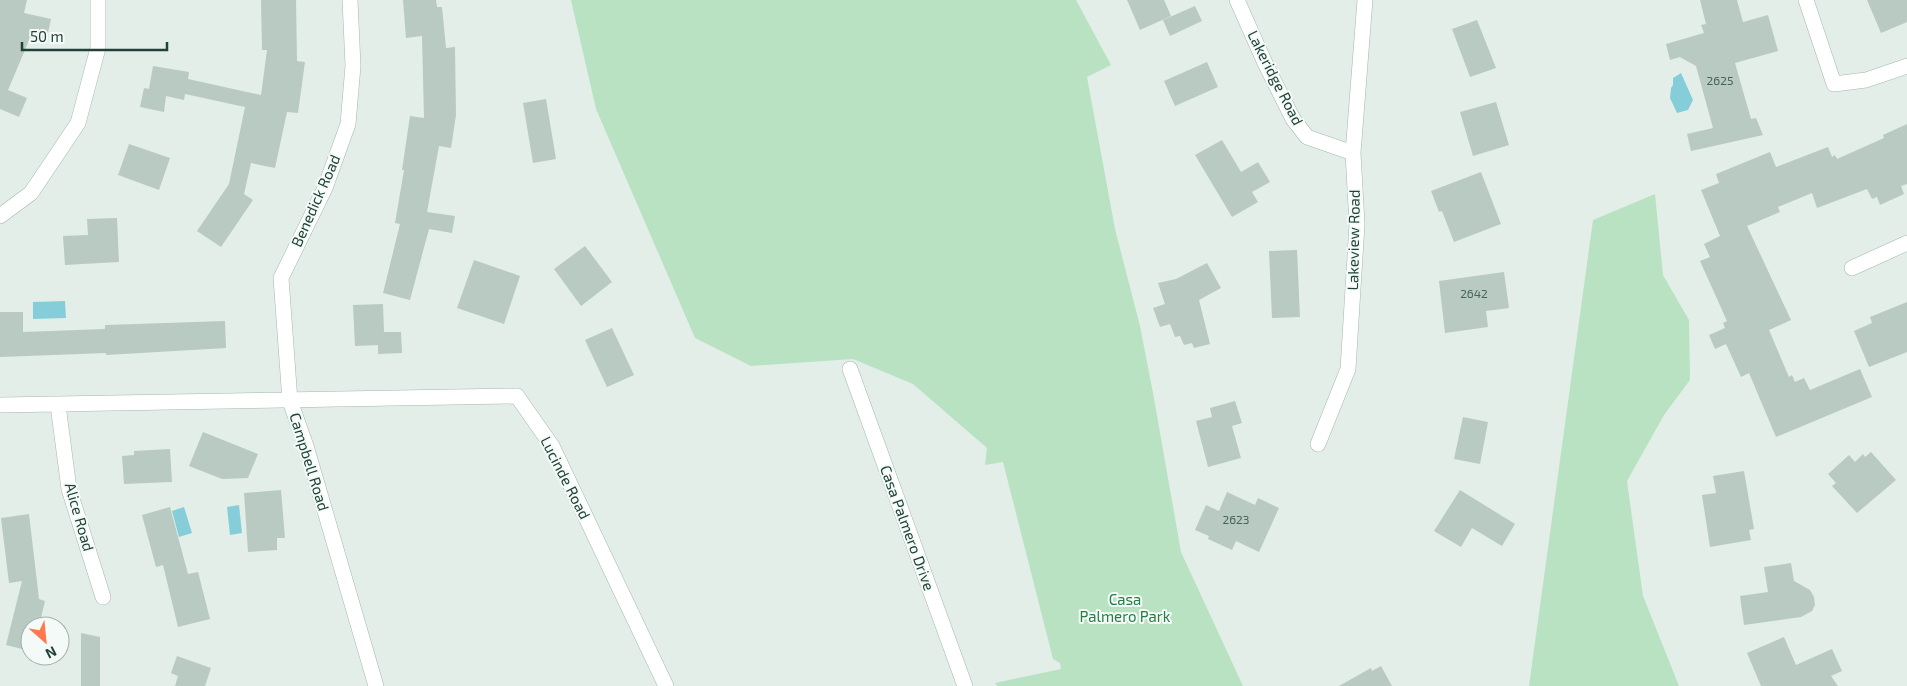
<svg xmlns="http://www.w3.org/2000/svg" width="1907" height="686" viewBox="0 0 1907 686" font-family="'Exo 2',sans-serif">
<style>
.green{fill:#b9e2c3}
.water{fill:#85ced9}
.building{fill:#b8cac2}
.lines{fill:none;stroke-linecap:round;stroke-linejoin:round}
.minor-casing{stroke:#a5b7b0;stroke-width:16}
.minor{stroke:#fff;stroke-width:15}
.labels{text-anchor:middle;stroke-width:4;stroke-linejoin:round;paint-order:stroke}
.number-label{font-size:12px;fill:#46645a}
.street-label{font-size:15px;fill:#204238;stroke:#f4faf7}
.park-label{font-size:15px;fill:#257e46;stroke:#f4faf7}
</style>
<rect width="100%" height="100%" fill="#e3eee9"/>
<path class="green" d="M 571,0 L 1076,0 L 1111,65 L 1087,77 L 1115,229 L 1140,326 L 1153,393 L 1181,552 L 1243,686 L 997,686 L 995,683 L 1061,669 L 1060,663 L 1053,659 L 1003,462 L 985,465 L 987,448 L 913,384 L 853,359 L 751,366 L 695,338 L 596,109 Z
M 1655,194 L 1663,275 L 1689,320 L 1690,380 L 1664,415 L 1627,481 L 1643,596 L 1679,686 L 1529,686 L 1593,220 Z"/>
<path class="water" d="M 1681,73 L 1693,100 L 1688,110 L 1677,113 L 1670,98 L 1671,88 L 1673,85 L 1673,78 Z
M 65,301 L 66,318 L 33,319 L 33,302 Z
M 239,505 L 242,533 L 230,535 L 227,507 Z
M 184,507 L 192,533 L 179,537 L 172,511 Z"/>
<path class="building" d="M 0,0 L 27,0 L 24,13 L 51,19 L 46,42 L 30,38 L 8,90 L 27,98 L 19,117 L 0,109 Z
M 261,0 L 296,0 L 297,61 L 305,62 L 298,113 L 287,112 L 275,168 L 251,163 L 244,194 L 253,200 L 221,247 L 197,231 L 229,184 L 245,107 L 185,94 L 184,100 L 166,96 L 164,112 L 140,107 L 144,88 L 149,89 L 153,66 L 189,72 L 188,79 L 261,95 L 267,50 L 262,50 Z
M 403,0 L 436,0 L 437,7 L 442,7 L 446,48 L 455,47 L 456,115 L 451,148 L 439,146 L 427,212 L 455,216 L 452,233 L 429,229 L 410,300 L 383,293 L 400,224 L 395,223 L 404,170 L 402,170 L 410,116 L 424,118 L 422,36 L 406,38 Z
M 1127,0 L 1164,0 L 1171,16 L 1140,30 Z
M 1700,0 L 1737,0 L 1743,22 L 1768,15 L 1778,51 L 1735,63 L 1751,119 L 1756,118 L 1763,135 L 1691,151 L 1687,134 L 1713,128 L 1696,66 L 1680,57 L 1670,60 L 1666,44 L 1704,33 L 1701,25 L 1706,24 Z
M 1867,0 L 1907,0 L 1907,22 L 1881,33 Z
M 1195,6 L 1202,21 L 1170,36 L 1163,20 Z
M 1477,20 L 1496,68 L 1470,77 L 1452,29 Z
M 1207,62 L 1218,87 L 1175,106 L 1164,81 Z
M 546,99 L 556,159 L 533,163 L 523,103 Z
M 1496,102 L 1509,145 L 1473,156 L 1460,112 Z
M 1907,124 L 1907,184 L 1901,186 L 1904,194 L 1880,205 L 1877,197 L 1872,199 L 1867,189 L 1817,208 L 1812,193 L 1778,207 L 1780,212 L 1747,226 L 1791,320 L 1769,330 L 1789,377 L 1792,375 L 1795,382 L 1804,378 L 1810,390 L 1860,369 L 1872,397 L 1776,437 L 1749,373 L 1741,377 L 1726,344 L 1715,349 L 1709,335 L 1725,328 L 1723,323 L 1727,321 L 1700,261 L 1710,257 L 1704,244 L 1720,236 L 1701,190 L 1719,183 L 1716,174 L 1770,152 L 1776,167 L 1828,147 L 1832,157 L 1835,155 L 1837,159 L 1884,138 L 1883,135 Z
M 1222,140 L 1241,172 L 1258,162 L 1270,182 L 1252,192 L 1258,202 L 1232,217 L 1195,155 Z
M 129,144 L 170,158 L 159,190 L 118,175 Z
M 1481,172 L 1501,224 L 1454,242 L 1442,211 L 1439,212 L 1431,191 Z
M 117,218 L 119,262 L 65,265 L 63,236 L 88,235 L 87,219 Z
M 585,246 L 612,282 L 581,306 L 554,269 Z
M 1297,250 L 1300,317 L 1272,318 L 1269,251 Z
M 474,260 L 520,276 L 504,324 L 457,308 Z
M 1207,263 L 1221,288 L 1199,300 L 1210,344 L 1194,348 L 1192,343 L 1184,345 L 1180,336 L 1175,337 L 1170,324 L 1160,327 L 1153,308 L 1165,304 L 1158,283 L 1176,279 Z
M 1504,272 L 1509,308 L 1486,311 L 1488,327 L 1445,333 L 1439,281 Z
M 1907,302 L 1907,352 L 1869,367 L 1854,331 L 1872,323 L 1870,317 Z
M 383,304 L 384,332 L 401,332 L 402,353 L 378,354 L 378,345 L 355,346 L 353,305 Z
M 0,312 L 23,312 L 23,332 L 105,329 L 105,325 L 225,321 L 226,348 L 106,355 L 106,353 L 0,357 Z
M 612,328 L 634,375 L 607,387 L 585,340 Z
M 1235,401 L 1242,423 L 1232,426 L 1241,458 L 1208,467 L 1196,421 L 1212,417 L 1210,408 Z
M 1463,417 L 1488,422 L 1480,464 L 1454,459 Z
M 203,432 L 258,454 L 248,478 L 222,479 L 189,466 Z
M 170,449 L 172,482 L 124,484 L 122,456 L 134,455 L 134,451 Z
M 1871,452 L 1896,480 L 1857,513 L 1832,486 L 1836,483 L 1828,474 L 1849,455 L 1855,462 L 1863,454 L 1865,457 Z
M 1744,471 L 1754,529 L 1749,530 L 1751,540 L 1710,547 L 1702,495 L 1716,493 L 1713,476 Z
M 281,490 L 285,538 L 277,538 L 277,550 L 248,552 L 244,493 Z
M 1460,490 L 1515,524 L 1502,546 L 1472,528 L 1461,547 L 1434,531 Z
M 1227,492 L 1255,505 L 1258,498 L 1279,508 L 1259,552 L 1236,541 L 1232,550 L 1208,539 L 1209,536 L 1195,530 L 1206,505 L 1219,511 Z
M 170,507 L 188,574 L 198,572 L 210,619 L 178,627 L 163,565 L 156,567 L 142,515 Z
M 29,514 L 39,599 L 45,601 L 39,626 L 30,626 L 30,651 L 6,645 L 22,581 L 9,583 L 1,518 Z
M 1791,563 L 1794,581 L 1810,590 L 1814,597 L 1815,605 L 1812,611 L 1801,617 L 1744,625 L 1740,596 L 1768,592 L 1764,567 Z
M 81,633 L 100,637 L 100,686 L 81,686 Z
M 1784,637 L 1796,665 L 1832,649 L 1842,671 L 1831,676 L 1838,686 L 1761,686 L 1747,653 Z
M 177,656 L 211,668 L 205,686 L 175,686 L 178,676 L 171,673 Z
M 1381,666 L 1392,686 L 1339,686 L 1371,668 L 1372,671 Z"/>
<g class="lines">
<defs>
<path id="minor" d="M 350,0 L 353,66 L 348,124 L 325,188 L 281,278 L 290,401 L 306,446 L 376,686
M 1237,0 L 1265,63 L 1293,119 L 1307,137 L 1353,153
M 1806,0 L 1834,84 L 1866,80 L 1907,66
M 0,216 L 31,193 L 78,123 L 98,48 L 98,0
M 1852,268 L 1907,243
M 850,369 L 965,686
M 0,405 L 517,396 L 552,446 L 666,686
M 58,405 L 69,489 L 103,597
M 1318,444 L 1348,369 L 1357,224 L 1353,153 L 1365,0"/>
</defs>
<use href="#minor" class="minor-casing"/>
<use href="#minor" class="minor"/>
</g>
<g class="labels">
<g class="number-label">
<text x="1720" y="85">2625</text>
<text x="1474" y="298">2642</text>
<text x="1236" y="524">2623</text>
</g>
<g class="street-label">
<text transform="translate(1275 78) rotate(63)" y="5">Lakeridge Road</text>
<text transform="translate(316 201) rotate(-66)" y="5">Benedick Road</text>
<text transform="translate(1354 240) rotate(-89)" y="5">Lakeview Road</text>
<text transform="translate(309 462) rotate(73)" y="5">Campbell Road</text>
<text transform="translate(565 478) rotate(63)" y="5">Lucinde Road</text>
<text transform="translate(79 517) rotate(74)" y="5">Alice Road</text>
<text transform="translate(907 528) rotate(70)" y="5">Casa Palmero Drive</text>
</g>
<g class="park-label">
<text x="1125" y="605">Casa<tspan x="1125" dy="17">Palmero Park</tspan></text>
</g>
</g>
<g transform="translate(45 641) rotate(153)"><circle r="24" fill="#f4faf7" stroke="#9fb0ab"/>
<path d="M0-4L9 19L0 12L-9 19Z" fill="#ff7850"/>
<text y="-8" font-size="14" font-weight="bold" text-anchor="middle" fill="#204238">N</text>
</g>
<path d="M22 42v8h145v-8" fill="none" stroke="#204238" stroke-width="2.5"/>
<text x="30" y="42" font-size="15" fill="#204238" stroke="#f4faf7" stroke-width="4" paint-order="stroke">50 m</text>
</svg>
